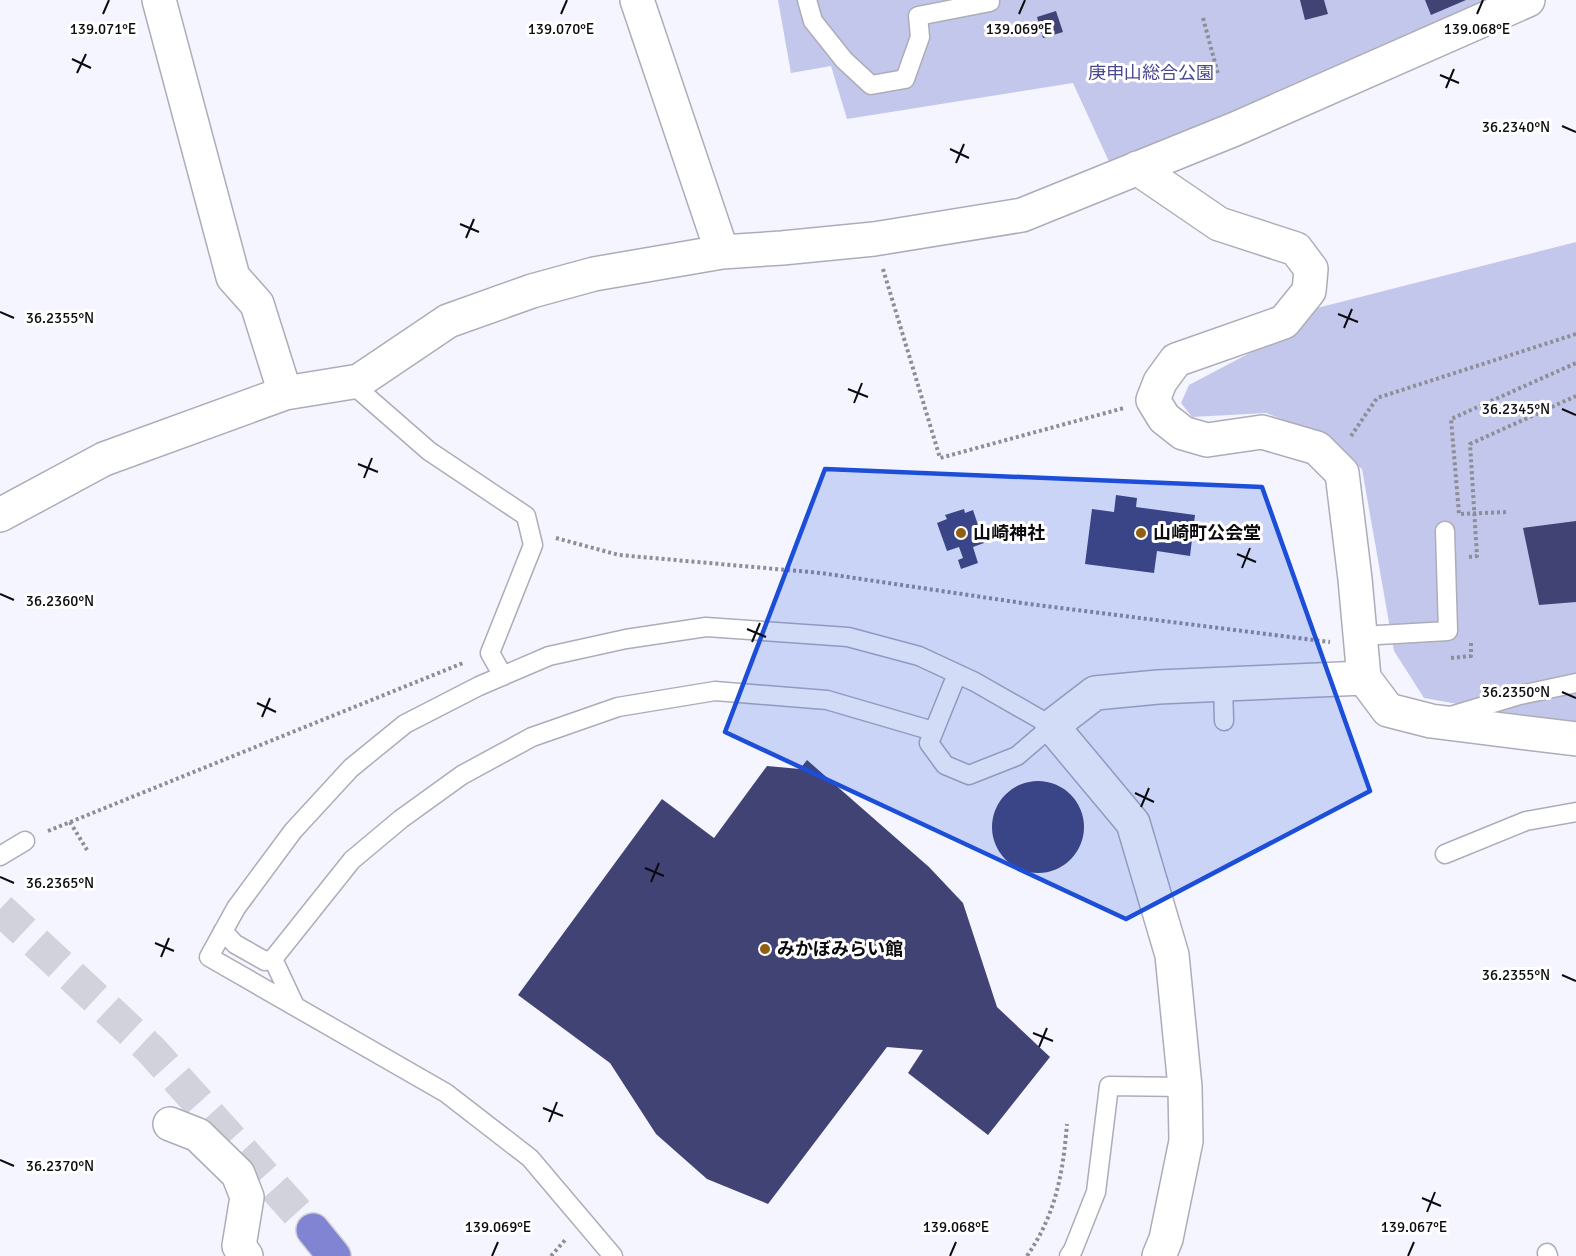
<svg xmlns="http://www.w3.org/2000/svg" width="1576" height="1256" viewBox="0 0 1576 1256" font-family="Signika,'Noto Sans JP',sans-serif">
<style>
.green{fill:#c3c7eb}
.building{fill:#414375}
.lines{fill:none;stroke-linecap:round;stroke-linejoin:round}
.highway-tunnel{stroke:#d1d2db;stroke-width:33;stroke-dasharray:33 16;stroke-linecap:butt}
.lane-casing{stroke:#acadb9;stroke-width:21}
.street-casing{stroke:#acadb9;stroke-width:36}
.secondary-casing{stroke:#acadb9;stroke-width:36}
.highway-casing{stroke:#d3d3d4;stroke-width:36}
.path{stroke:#8e8e96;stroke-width:4;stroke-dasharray:3 3;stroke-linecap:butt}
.lane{stroke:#fff;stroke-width:18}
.street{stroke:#fff;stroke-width:33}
.secondary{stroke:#fff;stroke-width:33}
.highway{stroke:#8084d2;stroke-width:33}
.marked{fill:#1d4ed8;fill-opacity:0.2;stroke:#1d4ed8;stroke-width:4.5;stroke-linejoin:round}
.ticks{fill:none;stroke:#0b0b0f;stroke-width:2}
.poi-dot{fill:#925e11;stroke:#fff;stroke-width:2}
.labels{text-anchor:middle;stroke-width:6;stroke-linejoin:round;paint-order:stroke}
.park-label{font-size:18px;fill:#48498f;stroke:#fff}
.poi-label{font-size:18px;font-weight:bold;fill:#0b0b0f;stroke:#fff;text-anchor:start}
.ticks-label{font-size:15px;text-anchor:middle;fill:#0b0b0f;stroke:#fff;stroke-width:6;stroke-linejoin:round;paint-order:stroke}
</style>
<rect width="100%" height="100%" fill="#f4f5ff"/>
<path class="green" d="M 778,0 L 1498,0 L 1111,166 L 1073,83 L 847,119 L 831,66 L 791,73 Z
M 1576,242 L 1576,725 L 1424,698 L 1394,651 L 1362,469 L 1300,426 L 1266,413 L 1192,417 L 1181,403 L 1189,385 L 1280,337 L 1317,308 Z"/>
<path class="building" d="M 1300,0 L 1324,0 L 1328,14 L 1305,20 Z
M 1425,0 L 1466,0 L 1431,15 Z
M 1056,11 L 1063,32 L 1043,38 L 1037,17 Z
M 1116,495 L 1137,498 L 1136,507 L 1195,515 L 1190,556 L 1157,551 L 1154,573 L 1085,564 L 1092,509 L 1114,512 Z
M 964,509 L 965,513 L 973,510 L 984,543 L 973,547 L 978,563 L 961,569 L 958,560 L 963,558 L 959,547 L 947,551 L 937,523 L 947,519 L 945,515 Z
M 1576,521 L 1576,602 L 1539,605 L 1523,528 Z
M 807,760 L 929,867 L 963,903 L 997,1007 L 1050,1057 L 988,1135 L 908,1073 L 923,1050 L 887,1047 L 768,1204 L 707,1179 L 656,1134 L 610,1063 L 518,995 L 662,799 L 714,838 L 767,766 L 800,769 Z
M992 827a46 46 0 1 1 92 0a46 46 0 1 1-92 0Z"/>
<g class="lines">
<path class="highway-tunnel" d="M 0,909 L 151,1050 L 313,1230"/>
<defs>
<path id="lane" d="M 807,0 L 813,21 L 844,60 L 871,85 L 905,79 L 920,37 L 918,16 L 990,2
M 350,382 L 429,451 L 526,516 L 533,545 L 490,653 L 503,676
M 1361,636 L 1448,631 L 1445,531
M 1223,684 L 1224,721
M 1447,717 L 1520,695 L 1576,683
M 1445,854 L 1526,821 L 1576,812
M 0,856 L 25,841
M 223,931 L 235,944 L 265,961 L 273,959 L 352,860 L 401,819 L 462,775 L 532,737 L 618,707 L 715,691 L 827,700 L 933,731
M 273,959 L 295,1006
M 1547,1253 L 1548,1256
M 613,1256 L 530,1158 L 446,1093 L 209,957 L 236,908 L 293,831 L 351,768 L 405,724 L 479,686 L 549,656 L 626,639 L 706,627 L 848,637 L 919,656 L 975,682 L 1052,726 L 1017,756 L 969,775 L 945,765 L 929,743 L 957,674
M 1069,1256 L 1073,1250 L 1096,1192 L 1109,1086 L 1185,1087"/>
<path id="street" d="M 159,0 L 233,277 L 257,304 L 285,393
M 637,0 L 722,252
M 1137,168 L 1219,224 L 1296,249 L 1311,269 L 1309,291 L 1284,322 L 1176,360 L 1160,382 L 1153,400 L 1164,418 L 1183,433 L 1207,440 L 1262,432 L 1317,448 L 1342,473 L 1355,579 L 1364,678 L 1388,710 L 1431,721 L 1576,739
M 0,515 L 104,459 L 285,393 L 359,381 L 448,321 L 532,291 L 594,274 L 722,252 L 782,248 L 874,239 L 1022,215 L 1235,129 L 1528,0
M 170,1124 L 198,1135 L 238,1174 L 247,1197 L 239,1246 L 246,1256"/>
<path id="secondary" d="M 1159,1256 L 1166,1239 L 1186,1141 L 1185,1087 L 1172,955 L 1133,823 L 1052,726 L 1095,693 L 1158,687 L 1364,678"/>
<path id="highway" d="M 313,1230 L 334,1256"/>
</defs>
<use href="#lane" class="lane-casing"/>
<use href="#street" class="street-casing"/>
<use href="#secondary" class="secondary-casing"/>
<use href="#highway" class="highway-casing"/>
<path class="path" d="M 1203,18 L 1218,74
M 883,269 L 940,458 L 1124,408
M 1351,436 L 1377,398 L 1576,334
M 1506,512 L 1459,514 L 1451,419 L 1576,363
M 556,538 L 619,555 L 821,573 L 1029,604 L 1330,642
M 1469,557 L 1477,556 L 1470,444 L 1576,396
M 1451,658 L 1471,656 L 1471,642
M 70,822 L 87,850
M 48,831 L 463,663
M 551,1256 L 566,1239
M 1027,1256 C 1056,1214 1063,1173 1067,1124"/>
<use href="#lane" class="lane"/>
<use href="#street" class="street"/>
<use href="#secondary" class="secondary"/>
<use href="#highway" class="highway"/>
</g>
<path class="marked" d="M 825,469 L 1262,487 L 1370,791 L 1126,919 L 725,732 Z"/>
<path class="ticks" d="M 103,14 L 109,0M 561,14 L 567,0M 1019,14 L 1025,0M 1477,14 L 1483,0M 72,59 L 91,68M 77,73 L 86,54M 1440,75 L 1459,83M 1446,88 L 1454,69M 1562,126 L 1576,132M 950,149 L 969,158M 956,163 L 964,144M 460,224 L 479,232M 466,238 L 474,219M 0,312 L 14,318M 1338,314 L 1358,322M 1344,328 L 1352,309M 848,389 L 868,397M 854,403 L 862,383M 1562,409 L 1576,415M 358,464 L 378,472M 364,478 L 372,458M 1237,554 L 1256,562M 1242,568 L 1250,548M 0,594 L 14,600M 747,629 L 766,637M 752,642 L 760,623M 1562,692 L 1576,698M 257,703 L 276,712M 262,717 L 270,698M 1135,793 L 1154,802M 1141,807 L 1149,788M 645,868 L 664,876M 0,877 L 14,883M 651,882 L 659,863M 155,943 L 174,951M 161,957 L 169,938M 1562,975 L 1576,981M 1033,1033 L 1053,1041M 1039,1047 L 1047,1028M 543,1108 L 563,1116M 549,1122 L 557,1102M 0,1160 L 14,1166M 1422,1198 L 1441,1206M 1427,1212 L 1435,1192M 492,1256 L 498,1242M 950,1256 L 956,1242M 1408,1256 L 1414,1242"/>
<g class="poi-dot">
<circle cx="961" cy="533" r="6"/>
<circle cx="1141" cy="533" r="6"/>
<circle cx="765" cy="949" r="6"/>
</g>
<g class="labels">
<g class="park-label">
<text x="1151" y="79">庚申山総合公園</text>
</g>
<g class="poi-label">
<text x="973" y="539">山崎神社</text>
<text x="1153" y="539">山崎町公会堂</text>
<text x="777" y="955">みかぼみらい館</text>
</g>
</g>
<g class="ticks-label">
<text x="103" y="34">139.071°E</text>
<text x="561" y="34">139.070°E</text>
<text x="1019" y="34">139.069°E</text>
<text x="1477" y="34">139.068°E</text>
<text x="1516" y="132">36.2340°N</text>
<text x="60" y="323">36.2355°N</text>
<text x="1516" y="414">36.2345°N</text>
<text x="60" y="606">36.2360°N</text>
<text x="1516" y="697">36.2350°N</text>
<text x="60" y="888">36.2365°N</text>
<text x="1516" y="980">36.2355°N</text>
<text x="60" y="1171">36.2370°N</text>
<text x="498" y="1232">139.069°E</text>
<text x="956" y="1232">139.068°E</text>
<text x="1414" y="1232">139.067°E</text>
</g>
</svg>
